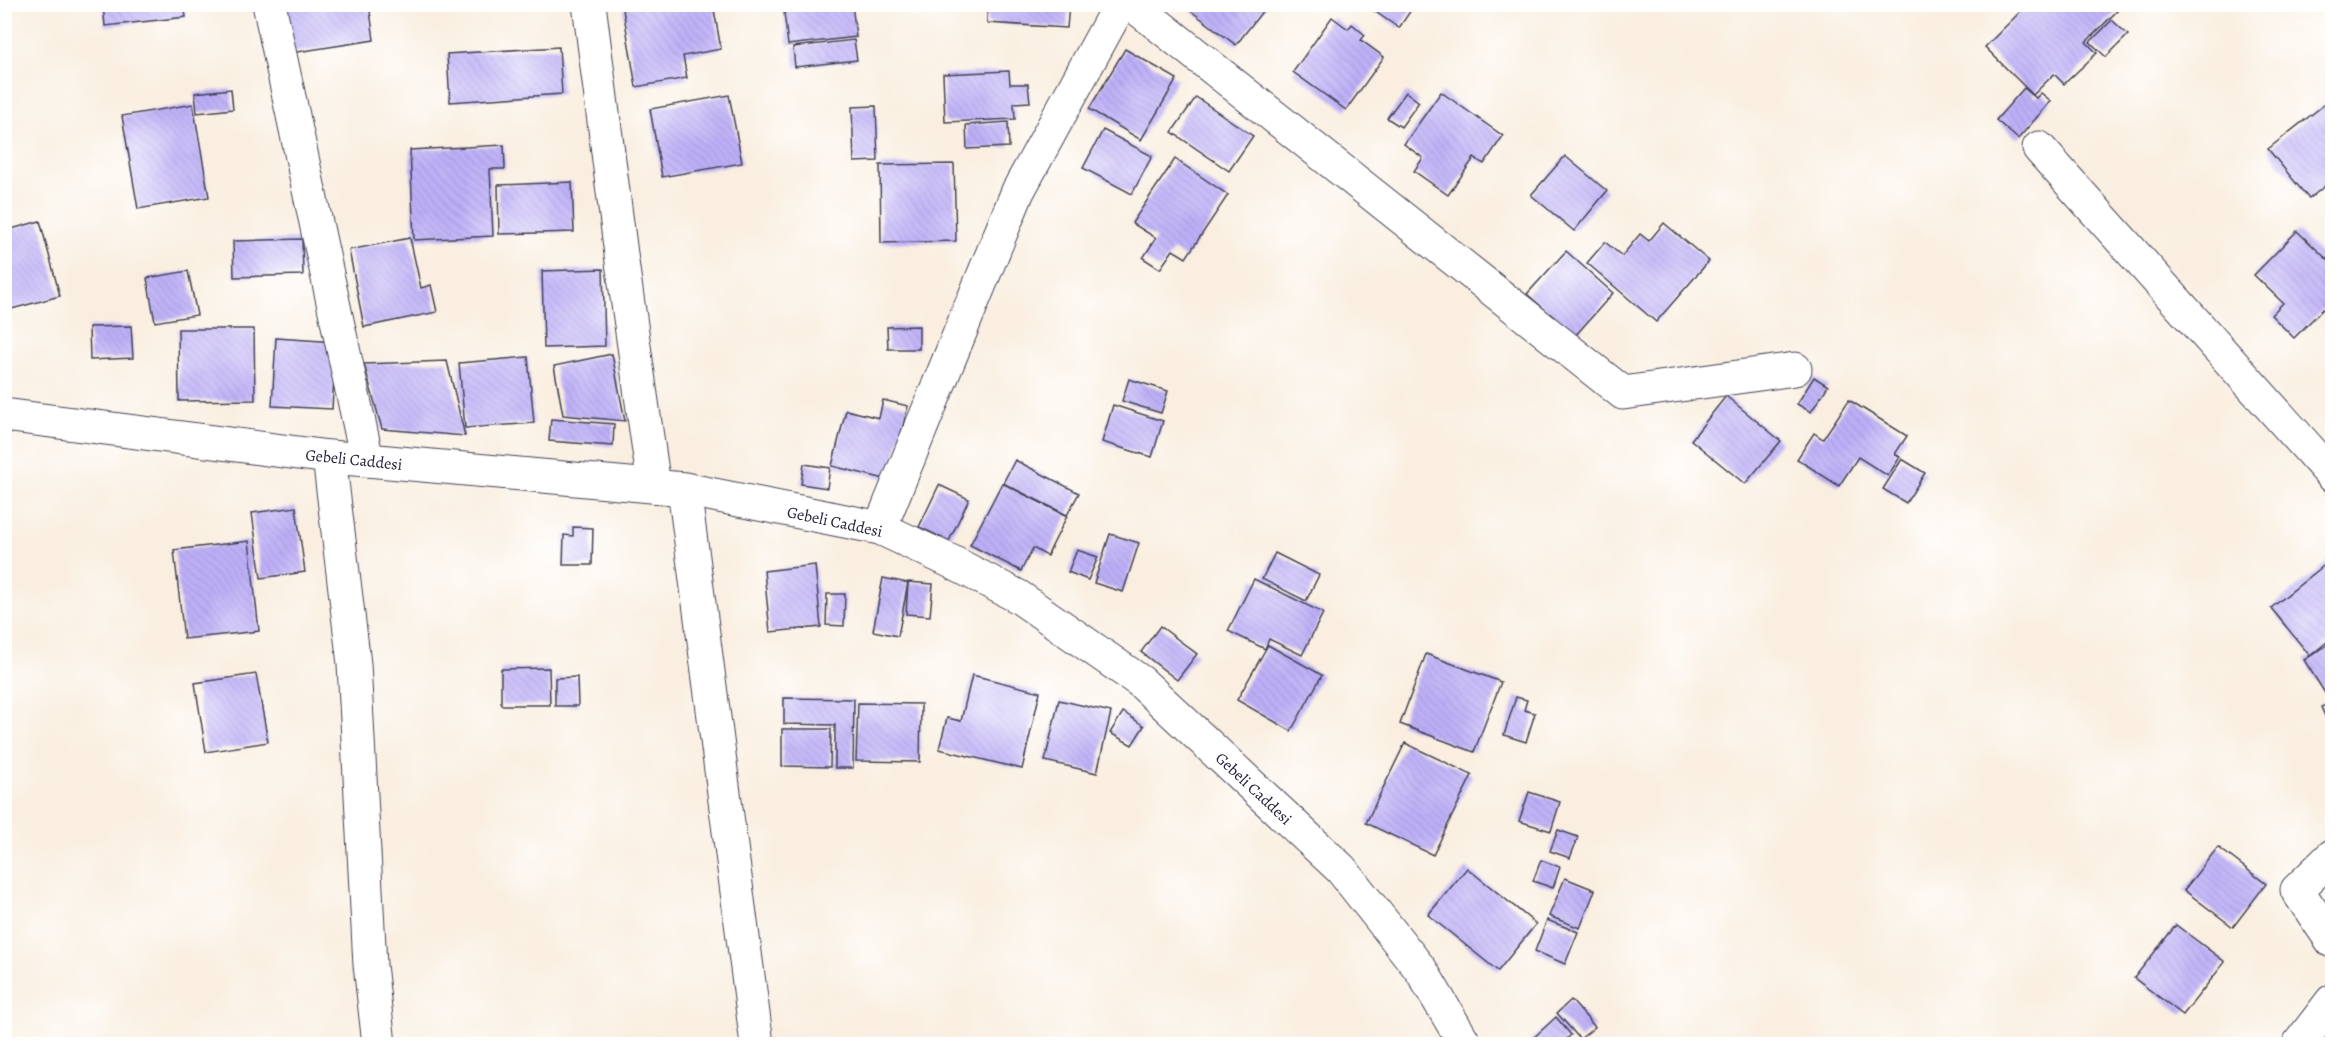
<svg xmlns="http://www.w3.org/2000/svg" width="2337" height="1049" font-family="Alegreya,serif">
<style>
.building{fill:url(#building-back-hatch)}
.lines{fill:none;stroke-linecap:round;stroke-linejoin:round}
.street-casing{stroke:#424154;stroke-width:35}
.secondary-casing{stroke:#424154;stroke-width:35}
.street{stroke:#fff;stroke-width:33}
.secondary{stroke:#fff;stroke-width:33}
.labels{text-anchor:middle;stroke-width:4.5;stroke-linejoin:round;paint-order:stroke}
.street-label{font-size:16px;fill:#22223b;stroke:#fff}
</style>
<defs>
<pattern id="building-back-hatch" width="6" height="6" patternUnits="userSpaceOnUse" patternTransform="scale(1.5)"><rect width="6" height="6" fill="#beb0f8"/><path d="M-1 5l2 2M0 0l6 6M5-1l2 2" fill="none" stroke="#a397d6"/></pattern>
</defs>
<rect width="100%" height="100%" fill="#fff"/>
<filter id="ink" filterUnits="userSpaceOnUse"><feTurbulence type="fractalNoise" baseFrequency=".0167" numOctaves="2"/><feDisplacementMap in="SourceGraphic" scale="12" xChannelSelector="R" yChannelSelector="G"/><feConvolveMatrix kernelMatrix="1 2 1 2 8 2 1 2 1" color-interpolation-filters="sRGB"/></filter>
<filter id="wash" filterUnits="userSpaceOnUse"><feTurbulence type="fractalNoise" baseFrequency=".008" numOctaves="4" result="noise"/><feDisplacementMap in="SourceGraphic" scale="24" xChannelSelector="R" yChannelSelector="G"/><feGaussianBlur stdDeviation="1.35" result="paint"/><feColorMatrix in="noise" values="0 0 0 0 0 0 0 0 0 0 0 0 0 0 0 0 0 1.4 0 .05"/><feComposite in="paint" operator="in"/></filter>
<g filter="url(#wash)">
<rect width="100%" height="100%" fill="#f9eedf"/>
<g id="blocks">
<g class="building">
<polygon points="284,4 369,4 374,40 291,53"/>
<polygon points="649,4 713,4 721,49 683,56 687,78 636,87 623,9"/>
<polygon points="783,4 852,4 856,37 788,45"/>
<polygon points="988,4 1069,4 1067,28 987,23"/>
<polygon points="1191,4 1268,4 1236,45 1187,8"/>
<polygon points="1364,4 1415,4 1399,28"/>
<polygon points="2028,4 2124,4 2086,42 2097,53 2064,84 2054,74 2033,95 1985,47"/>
<polygon points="103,5 184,5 186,17 105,26"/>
<polygon points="1332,17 1348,29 1352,24 1365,35 1361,40 1384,57 1346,110 1293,72"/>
<polygon points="2112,20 2128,35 2106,57 2090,42"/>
<polygon points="854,40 857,60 795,67 793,47"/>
<polygon points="559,47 562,94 450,102 447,54"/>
<polygon points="1125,49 1177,79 1141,140 1089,109"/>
<polygon points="1009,71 1010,84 1028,84 1030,102 1014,103 1015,119 945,122 943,74"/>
<polygon points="2024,88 2036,98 2041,93 2051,101 2018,139 1996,120"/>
<polygon points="231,89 233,109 197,113 195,93"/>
<polygon points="1406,92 1419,102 1401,127 1387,118"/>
<polygon points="1441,92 1503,136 1484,164 1474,158 1448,195 1414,171 1423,158 1404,144"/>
<polygon points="729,95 742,163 662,177 650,109"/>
<polygon points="1196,97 1253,136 1229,171 1172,132"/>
<polygon points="193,104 209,197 138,209 122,116"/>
<polygon points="2325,104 2332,113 2332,180 2309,199 2268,149"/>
<polygon points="876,106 878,161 854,162 852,107"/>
<polygon points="1008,122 1009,147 967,149 966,125"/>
<polygon points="1103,130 1152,156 1132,194 1083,168"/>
<polygon points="504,145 505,169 490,169 493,236 414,240 410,150"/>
<polygon points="1565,156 1607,191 1574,231 1531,195"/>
<polygon points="1175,159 1228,195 1186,258 1173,250 1160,269 1143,258 1156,238 1132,223"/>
<polygon points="954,164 956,241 881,243 880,165"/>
<polygon points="572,182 574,232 499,234 498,185"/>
<polygon points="40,221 60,296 4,311 4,231"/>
<polygon points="1664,223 1709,261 1656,322 1587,263 1605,242 1622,256 1640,234 1649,241"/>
<polygon points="2297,231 2332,264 2332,310 2329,314 2323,309 2294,338 2271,315 2283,303 2254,275"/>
<polygon points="410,238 421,288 431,285 437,312 364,327 349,250"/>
<polygon points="302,239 303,275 234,277 233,241"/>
<polygon points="1566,251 1613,293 1575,336 1527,294"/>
<polygon points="603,269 605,346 544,348 542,271"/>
<polygon points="188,271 197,315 155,322 147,278"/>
<polygon points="131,326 133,358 90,360 89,327"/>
<polygon points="919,326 919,349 888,349 887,327"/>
<polygon points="178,329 254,329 255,400 179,401"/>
<polygon points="276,338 336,342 332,409 272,406"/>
<polygon points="612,354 625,421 563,415 554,366"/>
<polygon points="528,357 534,423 465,428 459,363"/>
<polygon points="447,361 465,436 382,429 364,364"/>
<polygon points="1814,377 1828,386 1811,412 1797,404"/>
<polygon points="1129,379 1168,391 1161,413 1122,401"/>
<polygon points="1726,396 1781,441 1745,484 1691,440"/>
<polygon points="883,400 908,406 889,480 832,466 846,410 879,418"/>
<polygon points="1849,400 1907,436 1895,454 1900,457 1888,476 1858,457 1839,486 1797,459 1814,433 1823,439"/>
<polygon points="1113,405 1163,421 1152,457 1102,442"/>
<polygon points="551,419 614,424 613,446 549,441"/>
<polygon points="1902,459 1925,473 1906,503 1883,489"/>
<polygon points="1015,460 1079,493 1067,515 1003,483"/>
<polygon points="804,464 830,468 827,488 801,484"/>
<polygon points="1002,483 1067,516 1047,556 1033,548 1021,571 970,545"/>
<polygon points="939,485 969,499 949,541 919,527"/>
<polygon points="296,507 305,572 261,578 252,513"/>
<polygon points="573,527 593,528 592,565 563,565 564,535 573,536"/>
<polygon points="1110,534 1139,543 1123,592 1094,583"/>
<polygon points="249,541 259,631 184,639 174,550"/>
<polygon points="1077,550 1098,557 1088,580 1068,572"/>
<polygon points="1275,553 1319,575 1306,601 1262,579"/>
<polygon points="2332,559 2332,638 2310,656 2271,608"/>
<polygon points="815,565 821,627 770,632 764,571"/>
<polygon points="883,578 908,583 898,636 873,631"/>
<polygon points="1254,579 1323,613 1302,655 1269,639 1265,649 1228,631"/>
<polygon points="908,582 933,584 930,616 906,614"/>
<polygon points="827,594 845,594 844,626 826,625"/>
<polygon points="1160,626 1197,654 1177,680 1141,652"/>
<polygon points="2332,642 2332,700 2330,701 2304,660"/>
<polygon points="1268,645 1322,675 1291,731 1237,700"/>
<polygon points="1426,654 1501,682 1474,752 1400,724"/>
<polygon points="549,668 550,705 501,705 501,669"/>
<polygon points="256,674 268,742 206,752 195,683"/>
<polygon points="972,675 1040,692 1022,769 939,749 947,718 961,721"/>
<polygon points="577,677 578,706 555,706 555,678"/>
<polygon points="1516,697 1527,700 1524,710 1535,713 1526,742 1504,735"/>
<polygon points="784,698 854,699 853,768 835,768 835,725 784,724"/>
<polygon points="1059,700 1111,712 1097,773 1045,761"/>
<polygon points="2332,702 2332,726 2330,727 2321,707"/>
<polygon points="858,703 921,704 920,762 856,761"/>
<polygon points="1123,712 1144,726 1132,745 1110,733"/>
<polygon points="782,729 831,729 830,767 782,766"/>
<polygon points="1405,743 1472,775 1433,855 1366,823"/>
<polygon points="1529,792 1560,802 1551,831 1519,821"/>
<polygon points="1558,830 1578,837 1570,858 1550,851"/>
<polygon points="2218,847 2266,884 2233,927 2184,890"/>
<polygon points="1541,860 1560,867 1553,888 1533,881"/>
<polygon points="1467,868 1536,924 1498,971 1428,915"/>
<polygon points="1565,878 1595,890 1580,928 1549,916"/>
<polygon points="1547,920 1578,932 1565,964 1535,951"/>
<polygon points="2176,925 2225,962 2183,1015 2134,978"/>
<polygon points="1571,1000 1595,1027 1580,1039 1557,1013"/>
<polygon points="1556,1017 1571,1035 1561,1044 1533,1044 1530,1041"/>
</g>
</g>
</g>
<g filter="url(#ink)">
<use href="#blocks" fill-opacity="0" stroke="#424154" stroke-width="1.5"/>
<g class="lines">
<defs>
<g id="street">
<polyline points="589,4 622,262 654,486"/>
<polyline points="1132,4 1623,393 1795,369"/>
<polyline points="2039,148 2332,475"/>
<polyline points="4,415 329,457 367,460 269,4"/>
<polyline points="329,457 354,664 370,965 379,1044"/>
<polyline points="684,489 757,1044"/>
<polyline points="880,528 1018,191 1120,4"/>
<polyline points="2332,856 2297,890 2332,941"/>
<polyline points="2299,1044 2332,1001"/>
</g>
<polyline id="secondary" points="367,460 684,489 880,528 950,561 1019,597 1141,682 1341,869 1421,970 1465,1044"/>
</defs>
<use href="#street" class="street-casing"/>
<use href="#secondary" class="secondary-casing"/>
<use href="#street" class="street"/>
<use href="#secondary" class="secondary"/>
</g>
</g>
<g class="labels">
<g class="street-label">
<text transform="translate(354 459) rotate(6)" y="6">Gebeli Caddesi</text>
<text transform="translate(835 521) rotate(12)" y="6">Gebeli Caddesi</text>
<text transform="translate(1254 788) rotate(43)" y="6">Gebeli Caddesi</text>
</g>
</g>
<rect width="2337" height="1049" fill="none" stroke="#fff" stroke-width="24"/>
</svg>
